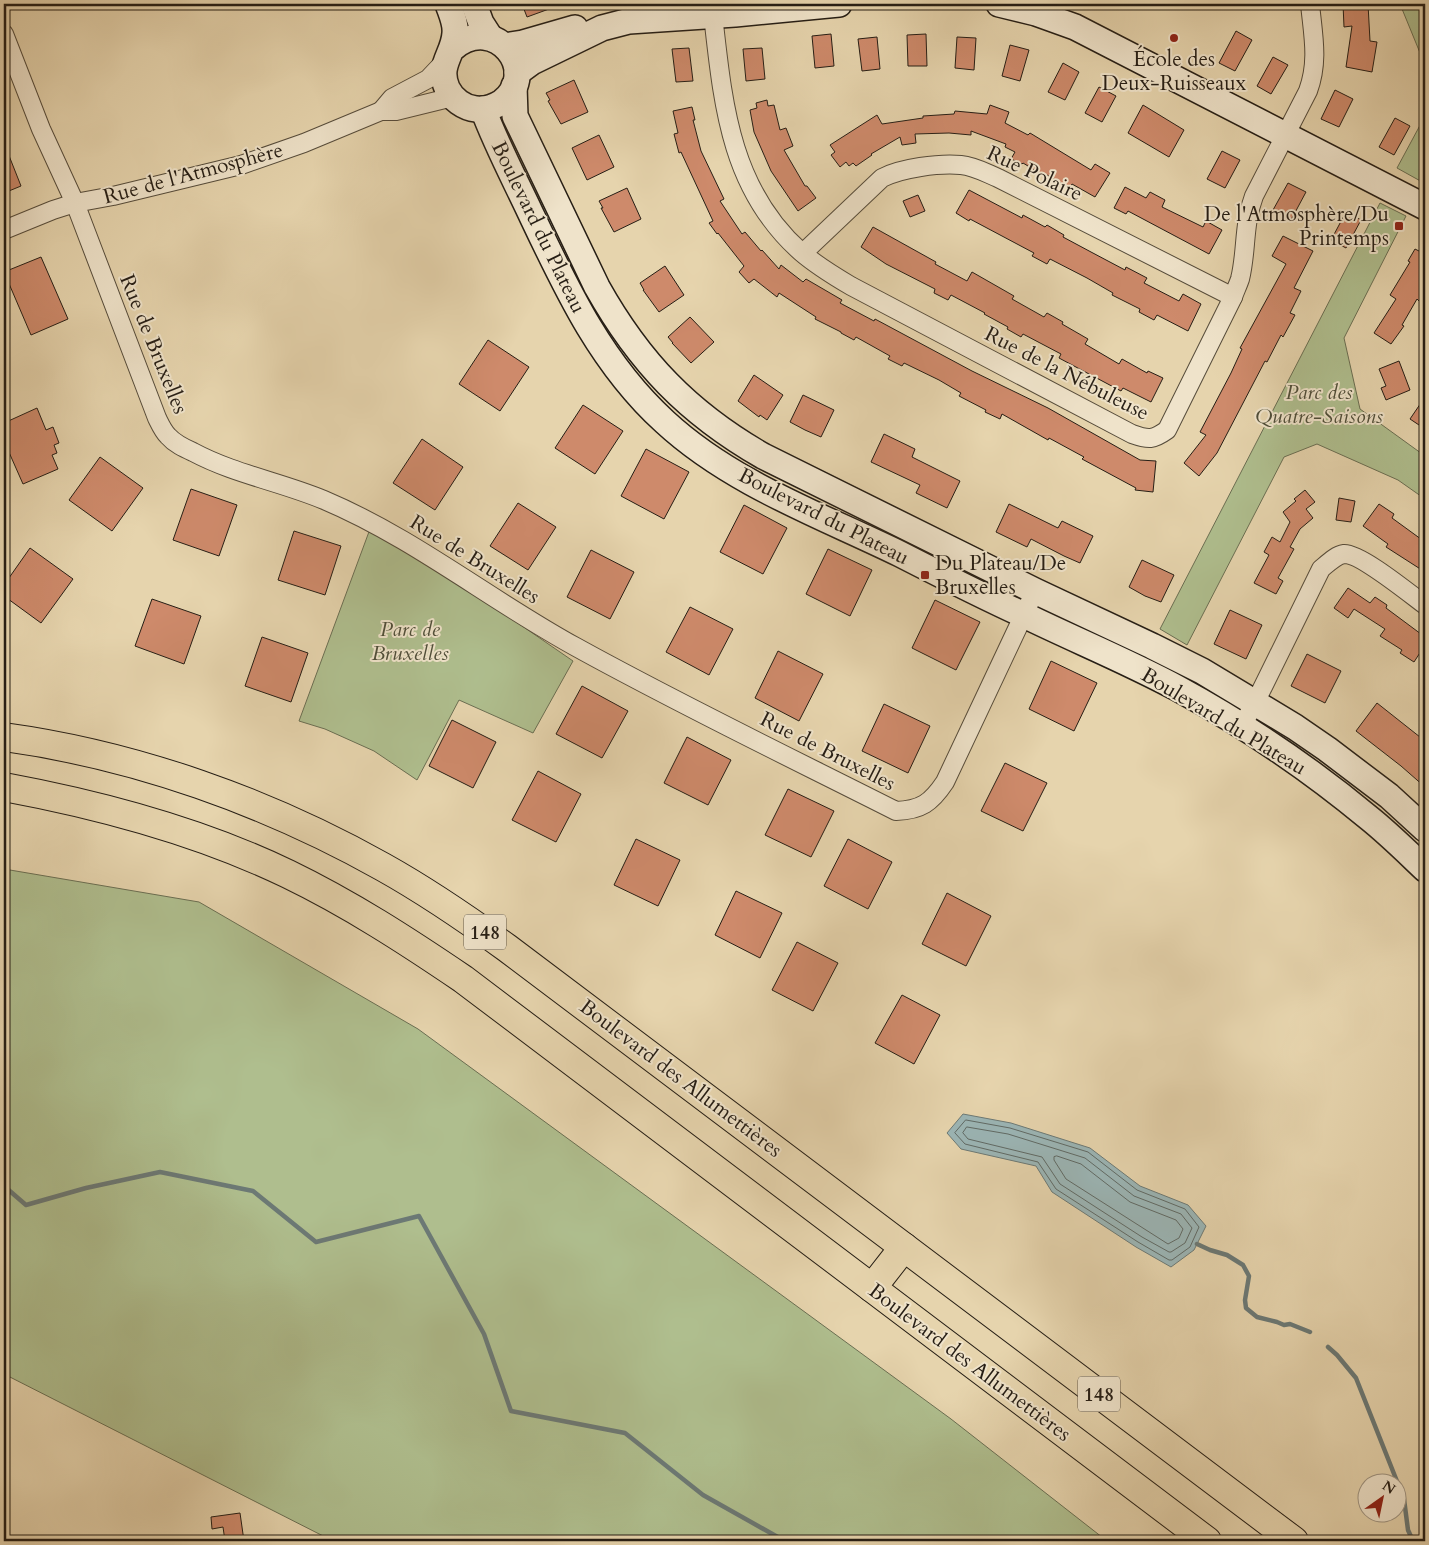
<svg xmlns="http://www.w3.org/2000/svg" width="1429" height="1545" font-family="Cardo,serif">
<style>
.green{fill:#afbe8e;stroke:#6a6e52}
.water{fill:#9bb5b5;stroke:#6c7975}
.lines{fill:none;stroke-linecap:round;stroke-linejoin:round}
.shore{stroke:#606a65;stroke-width:1}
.stream{stroke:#6c7975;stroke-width:4.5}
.building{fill:#ce8a6b;stroke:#261e15}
.street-casing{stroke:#564c3b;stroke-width:20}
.secondary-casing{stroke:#261e15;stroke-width:28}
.highway-casing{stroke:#261e15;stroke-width:30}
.street{stroke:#efe3ca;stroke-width:18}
.secondary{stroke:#efe3ca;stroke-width:25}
.highway{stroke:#e6d4ad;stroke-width:28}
.poi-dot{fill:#8f2418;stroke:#efe3ca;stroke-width:2}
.labels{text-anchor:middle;stroke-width:4;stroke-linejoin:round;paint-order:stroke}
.shield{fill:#efe3ca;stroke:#62594b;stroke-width:1}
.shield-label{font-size:20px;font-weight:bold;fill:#261e15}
.poi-label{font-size:21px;fill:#261e15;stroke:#efe3ca}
.street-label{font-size:21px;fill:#261e15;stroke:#efe3ca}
.park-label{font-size:21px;font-style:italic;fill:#4f4e39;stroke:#efe3ca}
</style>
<rect width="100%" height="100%" fill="#e6d4ad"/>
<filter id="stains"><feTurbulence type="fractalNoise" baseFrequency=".004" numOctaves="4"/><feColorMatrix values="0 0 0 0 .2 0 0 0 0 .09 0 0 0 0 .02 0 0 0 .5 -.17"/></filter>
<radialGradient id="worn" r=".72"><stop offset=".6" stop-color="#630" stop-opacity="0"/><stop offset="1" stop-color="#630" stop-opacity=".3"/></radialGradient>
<g class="green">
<polygon points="1400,4 1425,4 1425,65"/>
<polygon points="1425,116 1425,180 1424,183 1397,168"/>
<polygon points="1380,203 1406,216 1344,338 1360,409 1425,456 1425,499 1398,480 1317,444 1284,457 1187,645 1160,629"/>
<polygon points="370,529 499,610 573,661 533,733 459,700 417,780 374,751 325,729 299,721"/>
<polygon points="4,869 199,902 418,1029 951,1419 1107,1541 333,1541 4,1374"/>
</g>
<polygon class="water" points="963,1114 1011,1123 1090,1148 1140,1186 1188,1205 1206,1226 1194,1250 1171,1267 1136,1247 1052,1192 1036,1166 961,1149 947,1133"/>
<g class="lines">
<g class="shore">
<polygon points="966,1120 1010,1128 1088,1152 1137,1190 1185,1209 1199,1227 1190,1247 1172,1260 1169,1260 1138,1242 1056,1189 1038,1162 965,1144 955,1133"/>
<polygon points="967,1127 1008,1134 1085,1158 1134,1196 1181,1214 1192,1228 1185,1243 1171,1252 1169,1252 1142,1237 1060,1184 1042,1157 968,1139 963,1133"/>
<polygon points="1057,1156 1081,1164 1130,1202 1176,1220 1183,1229 1179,1238 1168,1244 1066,1179 1054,1160 1054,1157"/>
</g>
<g class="stream">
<polyline points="4,1186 26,1205 86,1188 160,1172 253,1191 316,1242 419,1216 484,1334 511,1411 625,1433 703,1495 783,1540 789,1541"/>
<polyline points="1197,1244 1210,1250 1227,1255 1243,1265 1249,1276 1245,1300 1246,1308 1257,1317 1277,1322 1284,1325 1290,1324 1310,1332"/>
<polyline points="1328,1347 1337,1355 1356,1378 1404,1499 1408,1530 1413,1541"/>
</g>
</g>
<g class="building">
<polygon points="522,4 560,4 560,5 527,17"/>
<polygon points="1343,4 1368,4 1370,41 1377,42 1372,72 1346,67 1352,26 1344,27"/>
<polygon points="1236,31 1252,40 1235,71 1219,63"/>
<polygon points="831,34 834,66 815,68 812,36"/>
<polygon points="926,34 927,66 908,66 907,35"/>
<polygon points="877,37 880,69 862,71 858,39"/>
<polygon points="957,37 976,38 974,70 955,68"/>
<polygon points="1010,45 1029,50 1020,81 1002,76"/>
<polygon points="689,48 693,81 676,82 672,49"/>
<polygon points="762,48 765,79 746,81 743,49"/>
<polygon points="1273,57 1288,65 1271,94 1257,86"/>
<polygon points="1063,63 1079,72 1065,100 1048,92"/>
<polygon points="574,80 588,112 561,124 548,101 550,100 546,93"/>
<polygon points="1099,87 1116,96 1102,122 1085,113"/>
<polygon points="1335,90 1353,99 1339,127 1321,119"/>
<polygon points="767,100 768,106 774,105 780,130 786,128 793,146 784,150 805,186 807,186 816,198 798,211 771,171 754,132 750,110 757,108 756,103"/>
<polygon points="990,105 1009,112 1005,123 1028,135 1030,133 1091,170 1095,164 1110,173 1095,197 1072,184 1069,188 1047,175 1046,177 1023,163 1022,164 1011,159 1015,152 1005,147 1006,144 971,131 971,135 949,133 915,134 916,143 902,145 900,137 871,154 872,155 856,166 853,163 849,166 846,162 840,167 831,155 835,152 830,145 877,115 882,124 923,118 923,116 954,114 955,111 987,114"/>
<polygon points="1143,105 1184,130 1169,157 1128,133"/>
<polygon points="692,107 695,120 693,120 701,151 724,199 720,201 742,234 745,232 761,251 762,250 779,269 781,265 803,282 806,279 842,300 840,303 874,321 875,319 972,371 1048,408 1140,460 1156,461 1153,492 1135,490 1136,488 1082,459 1084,457 1049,438 1048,440 1002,414 1000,419 985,412 986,410 959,396 961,393 939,380 904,363 902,366 888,359 890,356 856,337 854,340 841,333 841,332 815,319 816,317 779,293 777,297 754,279 749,283 739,272 744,266 718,233 717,234 709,223 713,221 681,152 679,153 674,134 678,133 673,111"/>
<polygon points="1395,118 1410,126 1394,155 1379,147"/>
<polygon points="599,135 614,167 587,180 572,148"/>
<polygon points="4,143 21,186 4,193"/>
<polygon points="1222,151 1240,160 1225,188 1207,179"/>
<polygon points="1288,183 1306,192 1291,220 1273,210"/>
<polygon points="1125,187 1146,198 1150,192 1165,200 1162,207 1203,227 1206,221 1222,230 1209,254 1128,211 1126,214 1114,208"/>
<polygon points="627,188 641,219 614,232 601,208 603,208 599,201"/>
<polygon points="969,190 1022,218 1023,215 1045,227 1047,225 1064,235 1063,237 1091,252 1125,270 1126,267 1147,278 1144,283 1179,301 1183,294 1201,304 1188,331 1157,315 1154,320 1139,312 1140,309 1112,295 1113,293 1087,278 1050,259 1047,264 1032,256 1034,253 970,219 969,221 956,213"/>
<polygon points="918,195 925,211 910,217 903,201"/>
<polygon points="1346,212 1361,220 1346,248 1331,240"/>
<polygon points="873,227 936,262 935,264 967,281 972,272 1014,296 1012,299 1044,317 1047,313 1063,322 1062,324 1088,339 1085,344 1119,364 1122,359 1147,373 1148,371 1163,378 1151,402 1123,388 1121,391 1059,358 1061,354 1023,334 1021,337 1007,329 1008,327 984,314 985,313 951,295 948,300 934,293 935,289 886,264 861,247"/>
<polygon points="1283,236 1313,251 1294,288 1301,291 1290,313 1295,315 1283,337 1281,335 1267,362 1265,361 1217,453 1199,476 1184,463 1206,435 1200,432 1231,373 1242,349 1240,348 1286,264 1272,256"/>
<polygon points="1415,249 1425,254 1425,290 1419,301 1417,299 1402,325 1404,326 1391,344 1374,333 1396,299 1390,295 1410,262 1408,261"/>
<polygon points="41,257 68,319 31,335 4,272"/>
<polygon points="665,266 684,295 659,312 643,290 644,290 640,283"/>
<polygon points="690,317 714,342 691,363 672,343 673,343 668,337"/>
<polygon points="488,340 529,367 500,411 459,384"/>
<polygon points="1399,361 1410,390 1386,400 1381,388 1386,386 1379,369"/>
<polygon points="754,375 783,395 767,420 760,415 759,417 738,401"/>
<polygon points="803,395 834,410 821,437 805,430 790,422"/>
<polygon points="1425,397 1425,429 1410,419"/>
<polygon points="583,405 623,431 595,474 555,448"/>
<polygon points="37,408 46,430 53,427 59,443 54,445 57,453 52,455 58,469 23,484 4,441 4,423"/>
<polygon points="884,434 915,449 912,457 960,481 947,508 916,493 920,485 871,462"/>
<polygon points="422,439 463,467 435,510 393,483"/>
<polygon points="646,449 689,472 664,519 621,496"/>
<polygon points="100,457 143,488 112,531 69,500"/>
<polygon points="191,489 237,505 219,556 173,540"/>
<polygon points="1305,490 1315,502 1306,509 1313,518 1300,529 1290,547 1294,549 1278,578 1283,581 1276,594 1254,583 1269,555 1264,552 1272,537 1280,542 1290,522 1283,512 1296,501 1294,499"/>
<polygon points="1339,498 1355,501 1351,522 1336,520"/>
<polygon points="518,503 556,527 528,570 490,546"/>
<polygon points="1009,504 1058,528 1062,521 1093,536 1080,563 1064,556 1031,539 1027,547 996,532"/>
<polygon points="1379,504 1394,514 1392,518 1425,542 1425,572 1386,547 1388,544 1363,526"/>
<polygon points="744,505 787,528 763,574 720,552"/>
<polygon points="294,531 341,546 325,595 278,580"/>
<polygon points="30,548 73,579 41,623 4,596 4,585"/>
<polygon points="828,549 872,570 850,616 806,594"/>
<polygon points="591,550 634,572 610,619 567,597"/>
<polygon points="1142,560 1174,575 1161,602 1145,596 1129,587"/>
<polygon points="1348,588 1370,603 1375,597 1387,605 1386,608 1425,637 1425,645 1414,662 1400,653 1402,650 1380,636 1385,629 1354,609 1348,618 1334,608"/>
<polygon points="152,599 201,616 184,664 135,646"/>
<polygon points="935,600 980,622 956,670 912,648"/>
<polygon points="690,607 733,629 709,675 666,652"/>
<polygon points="1230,610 1262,625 1246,659 1214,644"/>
<polygon points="262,637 308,653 291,702 245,686"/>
<polygon points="778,651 823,674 799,721 755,698"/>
<polygon points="1307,654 1341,671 1325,703 1291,686"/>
<polygon points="1051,661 1097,683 1074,731 1029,709"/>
<polygon points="582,686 628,711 602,758 556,734"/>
<polygon points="1377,703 1425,741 1425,787 1401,766 1356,731"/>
<polygon points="884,704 930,726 908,773 862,751"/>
<polygon points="452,720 496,742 473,788 429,766"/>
<polygon points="687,737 731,760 708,805 664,783"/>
<polygon points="1005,763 1047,783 1023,831 981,811"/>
<polygon points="538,771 581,794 556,842 512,820"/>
<polygon points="788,789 834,811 811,857 765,835"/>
<polygon points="636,839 680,860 658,906 614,885"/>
<polygon points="848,839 892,862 868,909 824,886"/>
<polygon points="736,891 782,913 760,958 715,935"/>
<polygon points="947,893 991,916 966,966 922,944"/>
<polygon points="797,942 838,963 813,1011 772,990"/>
<polygon points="902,995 940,1015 914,1064 875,1043"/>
<polygon points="240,1513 244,1541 225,1541 223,1527 212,1529 211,1517"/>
</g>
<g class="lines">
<defs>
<g id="street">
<path d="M713,15C723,104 730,189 801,252C816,265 834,276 851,286L1132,434C1149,440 1153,440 1167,430L1233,297C1235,291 1238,285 1240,279C1247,251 1243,225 1254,196L1308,91C1319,61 1313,35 1310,4"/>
<path d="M4,34L41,129L75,203L157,418C160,424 163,431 168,436C175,444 184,448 193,452C234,474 281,482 324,500C414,538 490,600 576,647C681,705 789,757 896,811C921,810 931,803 945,782L1035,591"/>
<polyline points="381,111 392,98 428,79 445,61"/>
<polyline points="4,230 53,210 75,203 113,196 241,165 304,143 381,111 396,111 453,97"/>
<path d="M803,253L882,178C901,168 939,163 961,165C974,166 986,173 998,178L1233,297"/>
<path d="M1241,727L1255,703L1321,569C1327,564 1336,555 1344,554C1360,553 1410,594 1425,605"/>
</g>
<g id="secondary">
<path d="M448,4C451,13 456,23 455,33C454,54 437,65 447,88C452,99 464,108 476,109C485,110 494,107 502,102C542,72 495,12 453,48"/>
<polyline points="474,4 481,23 490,37"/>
<polyline points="999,4 1036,13 1075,27 1425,207"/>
<polyline points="505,46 523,43 575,28"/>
<polyline points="517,73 532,62 602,28 629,21 735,14 839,4"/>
<path d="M514,86L515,116L597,287C639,362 688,413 763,456L1035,591L1152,646L1202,671L1295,727L1327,749L1389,796L1425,829"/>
<path d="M483,109C496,144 514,178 530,212C566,288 601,364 665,422C731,483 820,515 900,554C941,575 982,596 1024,615C1075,640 1127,661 1177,688C1245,725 1310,769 1369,818C1389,834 1407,852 1425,869"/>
</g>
<g id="highway">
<path d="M4,737C136,755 267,802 383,867C426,891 467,919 507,948L1294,1541"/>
<path d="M4,787C101,805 199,831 288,874C350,904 407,941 463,979L1207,1541"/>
<polyline points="872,1288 904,1247"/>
</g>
</defs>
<use href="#street" class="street-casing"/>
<use href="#secondary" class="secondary-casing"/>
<use href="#highway" class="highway-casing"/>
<use href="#street" class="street"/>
<use href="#secondary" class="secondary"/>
<use href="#highway" class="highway"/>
</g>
<g class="poi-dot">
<circle cx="1174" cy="38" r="5"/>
<rect x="1394" y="221" width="10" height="10" rx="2.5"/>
<rect x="920" y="570" width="10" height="10" rx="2.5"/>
</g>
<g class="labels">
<g class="shield">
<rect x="464" y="914.5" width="42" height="35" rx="4"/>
<rect x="1078" y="1376.5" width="42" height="35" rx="4"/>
</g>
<g class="shield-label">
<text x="485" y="939">148</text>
<text x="1099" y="1401">148</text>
</g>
<g class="poi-label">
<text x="1174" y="66">École des<tspan x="1174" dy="24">Deux-Ruisseaux</tspan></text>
<text x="1389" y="221" text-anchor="end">De l'Atmosphère/Du<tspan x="1389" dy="24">Printemps</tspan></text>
<text x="935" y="570" text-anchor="start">Du Plateau/De<tspan x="935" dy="24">Bruxelles</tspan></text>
</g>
<g class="street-label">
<text transform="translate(193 173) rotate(-15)" y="7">Rue de l'Atmosphère</text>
<text transform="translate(1035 173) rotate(25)" y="7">Rue Polaire</text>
<text transform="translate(539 227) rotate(64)" y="7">Boulevard du Plateau</text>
<text transform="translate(154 344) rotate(68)" y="7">Rue de Bruxelles</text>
<text transform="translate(1067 373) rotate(27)" y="7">Rue de la Nébuleuse</text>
<text transform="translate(824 516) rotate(27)" y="7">Boulevard du Plateau</text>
<text transform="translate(475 559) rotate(32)" y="7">Rue de Bruxelles</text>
<text transform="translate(1224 721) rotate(31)" y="7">Boulevard du Plateau</text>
<text transform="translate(828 751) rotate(27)" y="7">Rue de Bruxelles</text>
<text transform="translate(681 1078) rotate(37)" y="7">Boulevard des Allumettières</text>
<text transform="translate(970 1362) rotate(37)" y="7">Boulevard des Allumettières</text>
</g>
<g class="park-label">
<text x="1319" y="399">Parc des<tspan x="1319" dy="24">Quatre-Saisons</tspan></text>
<text x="410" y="636">Parc de<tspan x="410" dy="24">Bruxelles</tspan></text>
</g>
</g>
<rect width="1429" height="1545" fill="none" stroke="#e6d4ad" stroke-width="20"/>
<rect x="5" y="5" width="1419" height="1535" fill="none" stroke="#261e15" stroke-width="2.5"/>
<rect x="10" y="10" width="1409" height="1525" fill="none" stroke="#261e15"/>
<g transform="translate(1382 1498) rotate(33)"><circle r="24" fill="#efe3ca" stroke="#9f9482"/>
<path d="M0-4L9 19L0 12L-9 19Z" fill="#8f2418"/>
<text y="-8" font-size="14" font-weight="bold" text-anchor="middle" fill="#261e15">N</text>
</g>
<rect width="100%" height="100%" filter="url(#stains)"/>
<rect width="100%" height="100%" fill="url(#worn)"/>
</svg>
